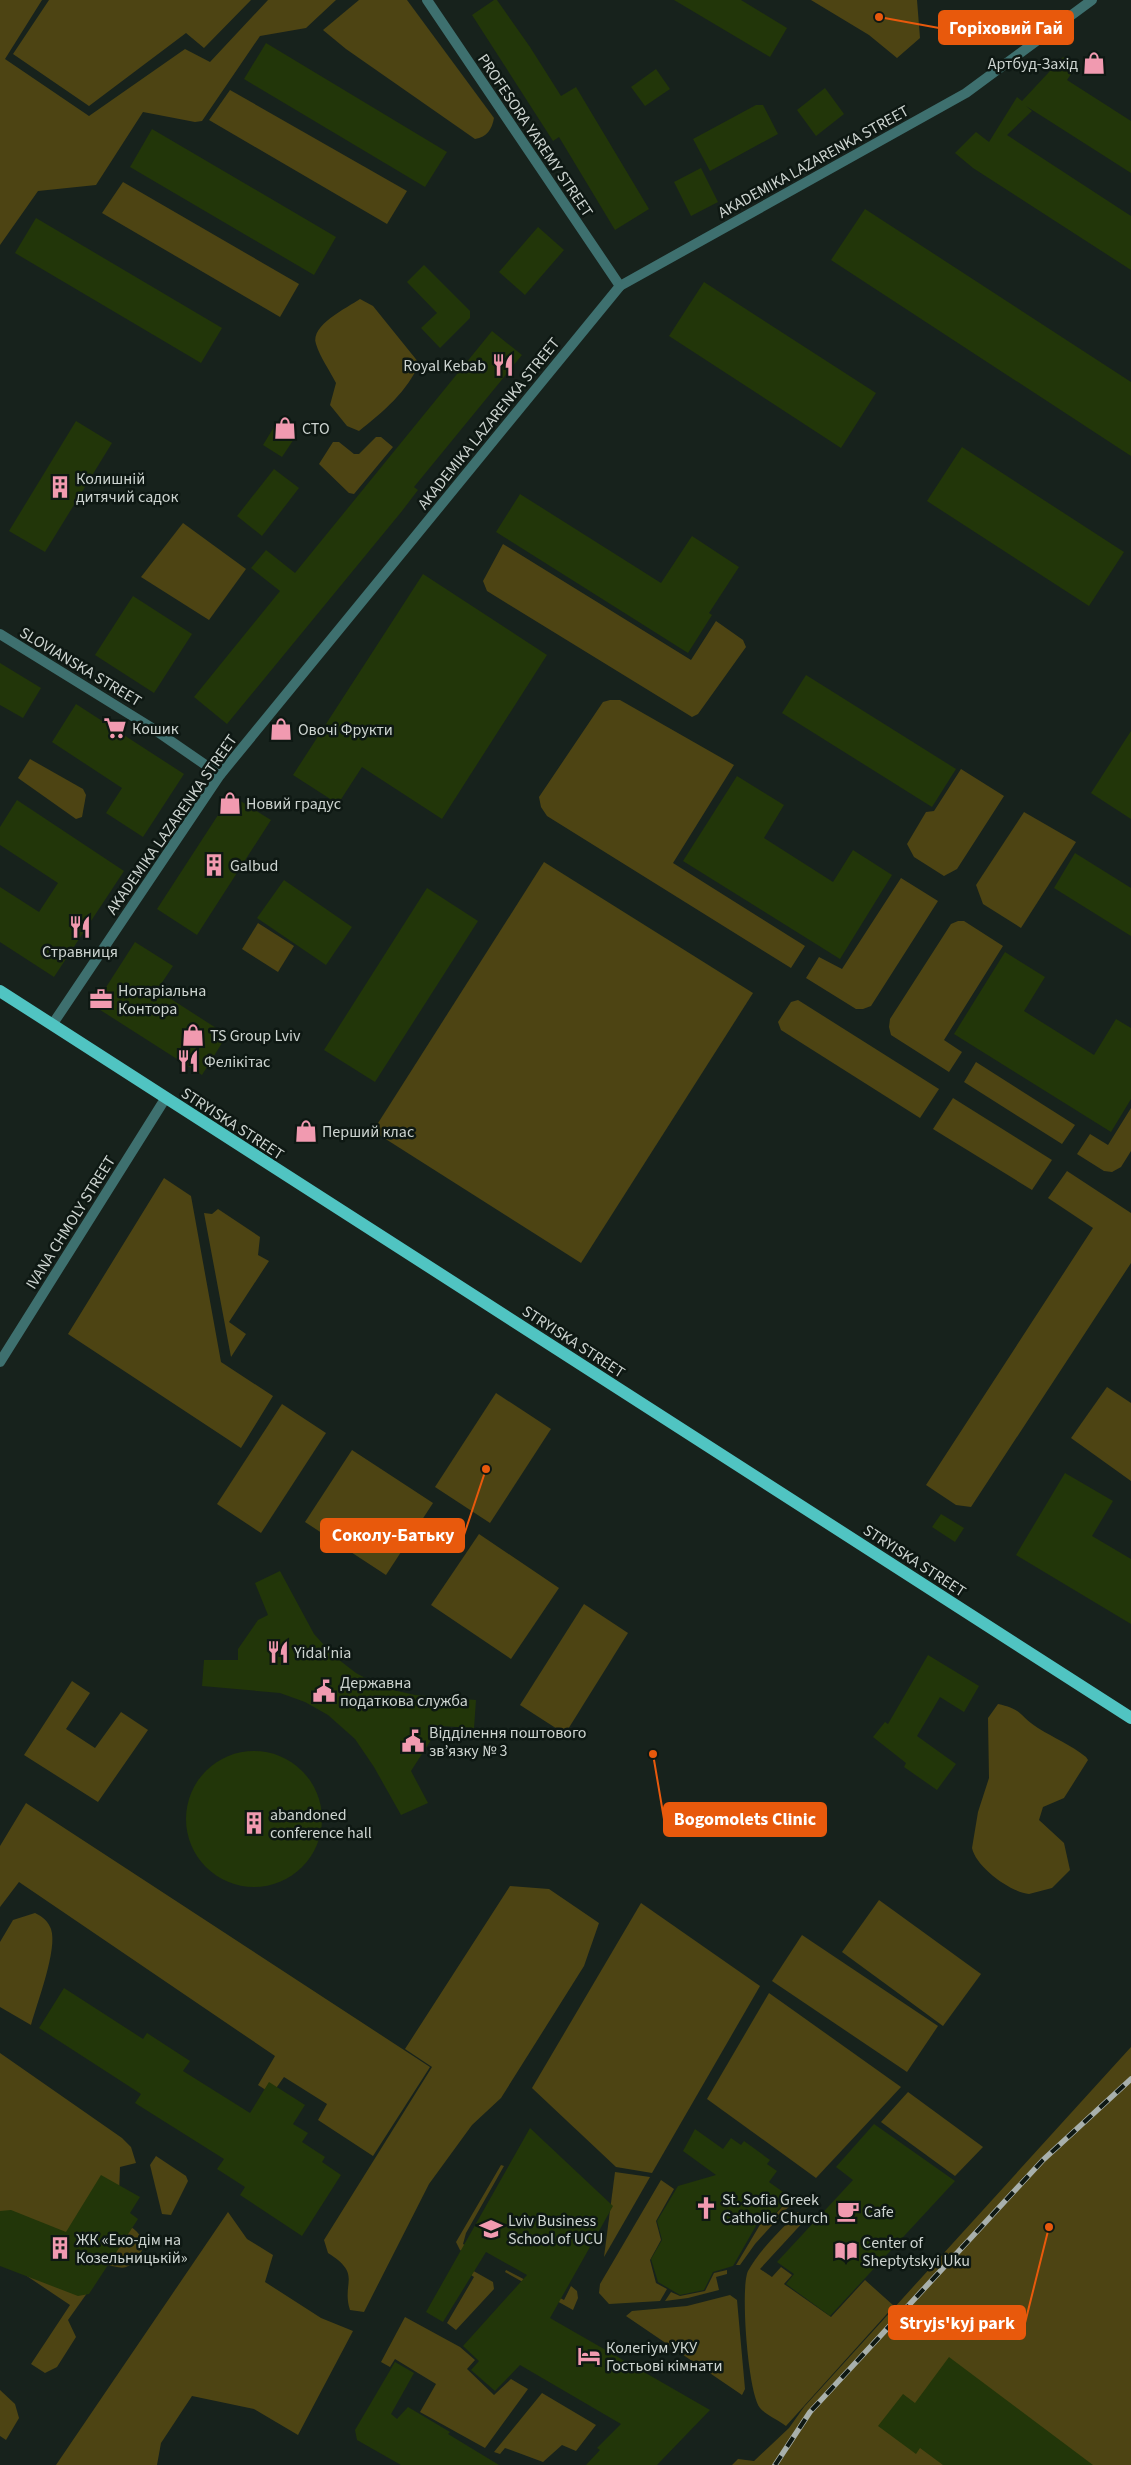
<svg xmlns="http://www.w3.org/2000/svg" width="1131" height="2465" font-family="'Source Sans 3',sans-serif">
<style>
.green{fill:#4d4413}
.building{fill:#223609}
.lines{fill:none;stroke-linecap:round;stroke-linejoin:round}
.minor{stroke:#3e706f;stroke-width:10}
.tertiary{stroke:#3e706f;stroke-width:10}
.primary{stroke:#50c4c2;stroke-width:12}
.rail-casing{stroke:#a8b0ac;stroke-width:5.5}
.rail{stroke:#0e1813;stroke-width:4;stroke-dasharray:11;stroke-linecap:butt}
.labels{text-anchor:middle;stroke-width:5;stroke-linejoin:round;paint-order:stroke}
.poi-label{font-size:16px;fill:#cdd4d0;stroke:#0e1813;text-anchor:start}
.street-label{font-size:16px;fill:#cdd4d0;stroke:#0e1813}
.leader{fill:none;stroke:#e8590c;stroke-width:2}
.callout-dot{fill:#e8590c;stroke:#0e1813;stroke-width:2}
.callout{fill:#e8590c;stroke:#e8590c;stroke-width:2}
.callout-label{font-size:18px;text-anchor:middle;font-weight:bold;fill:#fff}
</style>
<rect width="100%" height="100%" fill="#17221c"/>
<g class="green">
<polygon points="0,0 42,0 5,59 89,116 185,49 210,62 268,0 336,0 306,28 260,36 202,121 195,122 143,112 96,185 38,191 0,245"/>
<polygon points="49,0 251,0 204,48 186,33 89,106 13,54"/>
<path d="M359,0H407L494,118C492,129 487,137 475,139L346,49L323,30Z"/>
<polygon points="811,0 917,0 920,38 897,58 869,35"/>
<polygon points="230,90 407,191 387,224 209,120"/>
<polygon points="123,182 299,284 280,317 102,213"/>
<path d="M360,299L373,306L419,363C409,390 382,413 359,431L347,426L330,405L336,383C330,371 320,357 316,344C310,325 347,308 360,299Z"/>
<polygon points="376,437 381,437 393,447 354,494 349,493 319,464 333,442 339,442 354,454 359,454"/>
<polygon points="183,523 246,569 209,620 141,577"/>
<polygon points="503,544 691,660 716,621 743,640 746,647 698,714 692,717 487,591 483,581"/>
<polygon points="610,700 620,700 734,765 673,863 805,946 791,968 547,816 541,807 539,797 603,702"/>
<polygon points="30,759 83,789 86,795 82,817 76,819 18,778"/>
<polygon points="961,769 1004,796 957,869 944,876 914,857 907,844 926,812 934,811"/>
<polygon points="1024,812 1076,842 1021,928 983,904 976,885"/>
<polygon points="544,862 753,993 581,1263 373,1131"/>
<polygon points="901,878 938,901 871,1006 863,1009 856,1009 806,978 819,957 842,969"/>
<polygon points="958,921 964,921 1003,946 944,1040 962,1052 949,1072 891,1035 889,1027 890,1019 951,924"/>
<polygon points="258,923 294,946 278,972 242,949"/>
<polygon points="798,1000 939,1089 920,1118 781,1030 778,1022 791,1002"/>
<polygon points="976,1062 1075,1125 1062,1144 964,1082"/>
<polygon points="953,1098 1052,1160 1032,1190 933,1129"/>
<polygon points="1131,1108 1131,1151 1121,1167 1112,1172 1104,1171 1077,1154 1090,1134 1108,1145"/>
<polygon points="1067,1171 1131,1213 1131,1263 971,1507 956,1505 926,1485 1093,1228 1048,1198"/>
<polygon points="164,1178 191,1196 221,1362 273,1396 241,1448 68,1334"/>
<polygon points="218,1209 260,1237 258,1255 269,1261 229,1322 246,1334 231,1357 204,1213 212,1214"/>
<polygon points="1107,1387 1131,1403 1131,1481 1071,1438"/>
<polygon points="496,1393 551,1429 490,1523 435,1487"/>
<polygon points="282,1404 326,1433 261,1533 217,1504"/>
<polygon points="352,1450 433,1503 386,1575 305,1522"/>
<polygon points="479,1534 559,1588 511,1659 431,1605"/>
<polygon points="584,1604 628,1633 565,1734 520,1705"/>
<polygon points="72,1681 90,1693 66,1729 95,1748 121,1712 148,1730 98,1802 24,1755"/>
<path d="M998,1704C1023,1709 1020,1717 1038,1728C1054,1738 1071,1745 1086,1757L1088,1760L1064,1798L1043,1807L1039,1820L1064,1843L1070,1870L1052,1888L1029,1894C1010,1892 976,1867 972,1848L978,1812L989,1778L988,1718Z"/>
<polygon points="26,1803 430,2067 373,2156 318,2120 327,2104 284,2077 272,2094 258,2085 275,2056 19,1882 0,1907 0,1846"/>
<path d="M510,1886L549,1889L599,1923L584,1966L501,2098L472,2125L429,2184L364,2312L350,2310C341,2282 363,2275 328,2253L324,2240L432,2067L405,2049Z"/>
<polygon points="879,1900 981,1974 943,2026 842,1952"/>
<polygon points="641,1903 760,1986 652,2173 616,2167 532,2088"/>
<path d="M35,1913C43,1917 48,1921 51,1929C58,1949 37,2003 31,2025L0,2007V1942L13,1920Z"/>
<polygon points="802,1935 938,2026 907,2072 772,1981"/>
<polygon points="769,1993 901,2087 816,2178 707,2099"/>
<polygon points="1131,2047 1131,2465 732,2465 738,2459 754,2461 789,2428 804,2407"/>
<path d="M0,2053L122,2138L131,2147L136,2163L120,2167L118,2220C133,2226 152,2239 138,2257C135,2261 131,2265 126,2267C121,2269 113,2266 107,2265L68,2320L76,2337L57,2367L45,2373L31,2364L70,2305L0,2258Z"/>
<polygon points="908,2092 983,2147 955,2176 881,2122"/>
<polygon points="156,2156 186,2176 188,2181 171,2215 162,2214 150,2165"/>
<polygon points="501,2165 504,2166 466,2233 463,2244 475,2251 472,2258 460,2250 456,2242"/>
<polygon points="615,2172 650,2177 604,2257"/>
<polygon points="661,2180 674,2189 656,2221 661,2240 650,2260 656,2283 667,2289 660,2301 609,2304 599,2293 600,2284"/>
<polygon points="790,2198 794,2201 755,2244 740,2265 736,2265 767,2213 773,2217"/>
<polygon points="228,2212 247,2239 273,2255 265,2282 321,2318 353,2331 298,2435 254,2409 192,2396 161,2443 157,2465 56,2465"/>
<path d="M798,2212L806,2219L760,2269L772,2277L781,2267L792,2275L784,2284L831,2317L865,2280L894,2306L786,2426C778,2420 766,2415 760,2408C748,2394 740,2288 748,2271C760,2249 781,2230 798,2212Z"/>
<polygon points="470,2269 493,2282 494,2289 456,2330 447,2323 474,2277 468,2273"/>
<polygon points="506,2270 564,2300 571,2286 577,2291 578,2298 573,2310 505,2272"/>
<polygon points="727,2270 727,2274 716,2277 719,2290 688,2298 665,2301 671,2292 680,2296 705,2291 714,2273"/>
<polygon points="730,2295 737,2300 745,2389 742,2395 626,2316 632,2311 687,2306"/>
<polygon points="405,2317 460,2347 475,2360 467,2369 494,2395 511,2379 528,2389 485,2448 420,2412 436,2384 395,2359 390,2367 381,2362"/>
<polygon points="0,2390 15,2404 19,2418 6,2440 0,2436"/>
<polygon points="542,2393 596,2425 576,2451 562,2445 543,2462 505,2448 500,2454 494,2452"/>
</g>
<g class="building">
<polygon points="494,0 497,0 530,47 561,96 576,87 649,209 615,230 559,137 553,141 472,15"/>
<polygon points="674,0 741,0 787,28 770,57"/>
<polygon points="266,43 447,152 425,187 244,79"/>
<polygon points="1063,57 1076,67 1067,80 1131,121 1131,173 1026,106 1032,111 1007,135 1131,216 1131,270 973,168 955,153 976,132 989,142 1017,97 1022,101"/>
<polygon points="656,69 670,89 645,106 631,87"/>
<polygon points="825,88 844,114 816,136 797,110"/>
<polygon points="756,105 763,105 778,134 710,171 693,139"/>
<polygon points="152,129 336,237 314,275 130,167"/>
<polygon points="701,168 718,202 691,216 674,182"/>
<polygon points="865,209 1131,382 1131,456 831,260"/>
<polygon points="36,218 222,328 201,363 15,253"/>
<polygon points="538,227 564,250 525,295 499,272"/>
<polygon points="424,265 470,311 470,318 440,348 421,328 437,313 407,282"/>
<polygon points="704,282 876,393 841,448 669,336"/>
<polygon points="492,331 522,355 414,487 418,490 402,511 227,724 194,697 280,591 251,568 266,550 295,573"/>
<polygon points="76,421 112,443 45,552 9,531"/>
<polygon points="274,427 294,439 282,457 263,445"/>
<polygon points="962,447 1124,552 1089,606 927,501"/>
<polygon points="274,469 299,488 262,536 237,516"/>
<polygon points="520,494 661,583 692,536 739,567 709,613 712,615 688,653 496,532"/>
<polygon points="423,574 547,655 442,819 362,767 338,804 293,775"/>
<polygon points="133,596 192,634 154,693 95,655"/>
<polygon points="0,663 41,688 23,718 0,705"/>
<polygon points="806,675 956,769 932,807 782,713"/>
<polygon points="76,704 184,774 143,837 106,813 122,788 52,742"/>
<polygon points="1131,731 1131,819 1091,793"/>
<polygon points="737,776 784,805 764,838 833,882 853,850 892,875 840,959 683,861"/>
<polygon points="231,795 271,820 197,935 157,909"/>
<polygon points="17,800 124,871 54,977 0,942 0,887 39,912 58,883 0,845 0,827"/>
<polygon points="1075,853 1131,888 1131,936 1054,888"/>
<polygon points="284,880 352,927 326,965 257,918"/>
<polygon points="427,888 478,921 375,1082 324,1050"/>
<polygon points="135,942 173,966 157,990 227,1035 202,1075 94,1006"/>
<polygon points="1005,952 1045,977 1024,1011 1094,1055 1116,1019 1131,1028 1131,1099 1111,1132 954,1034"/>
<polygon points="1065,1473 1113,1501 1092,1536 1131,1559 1131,1624 1016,1555"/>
<polygon points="941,1514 964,1528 955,1542 932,1527"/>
<polygon points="280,1571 314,1634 334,1656 356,1673 384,1688 415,1695 476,1700 474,1728 440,1726 411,1771 428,1803 401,1815 374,1767 355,1739 328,1715 305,1702 280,1693 202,1686 204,1660 238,1660 238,1649 258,1620 268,1615 255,1583"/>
<polygon points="928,1655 979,1686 964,1712 940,1697 917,1736 956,1764 937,1790 904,1767 906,1763 873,1737 885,1722 888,1724"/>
<circle cx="254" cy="1819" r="68"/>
<polygon points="64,1988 143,2039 147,2033 190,2061 183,2071 250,2113 269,2082 305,2105 293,2124 308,2133 302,2142 325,2157 322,2162 341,2175 302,2236 240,2195 245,2187 217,2169 224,2159 135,2103 141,2094 39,2028"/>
<polygon points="874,2124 955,2181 830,2316 786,2284 794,2274 777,2262 853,2180 836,2167"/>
<polygon points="530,2128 613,2206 550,2318 710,2410 657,2465 586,2465 600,2450 597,2448 621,2424 520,2365 495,2391 471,2370 479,2361 463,2346 527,2275 486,2252 443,2322 426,2312"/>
<polygon points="695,2129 723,2149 731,2138 741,2145 744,2141 770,2160 767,2164 777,2171 769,2182 790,2197 773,2216 765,2210 733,2266 713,2272 704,2290 680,2295 658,2282 651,2259 662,2240 657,2221 678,2186 716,2175 683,2151"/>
<polygon points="101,2175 140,2197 130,2213 138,2219 89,2294 78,2296 0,2266 0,2211 11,2210 66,2232"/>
<polygon points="949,2357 1093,2465 943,2465 920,2448 916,2454 878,2426 903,2394 915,2403"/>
<polygon points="395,2362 414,2373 391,2414 397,2419 408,2407 450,2432 448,2434 499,2465 401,2465 357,2440 355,2430"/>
</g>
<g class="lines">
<g class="minor">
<polyline points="427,0 620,286"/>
<polyline points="0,634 152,728 220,775"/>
<polyline points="52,1025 220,775 620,286 966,93 1092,0"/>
</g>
<polyline class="tertiary" points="0,1362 165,1099"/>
<polyline class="primary" points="0,991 1131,1718"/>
<defs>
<polyline id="rail" points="775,2465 810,2412 1043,2160 1131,2079"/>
</defs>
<use href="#rail" class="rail-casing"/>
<use href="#rail" class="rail"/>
</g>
<defs>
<symbol id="shop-bare" viewBox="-9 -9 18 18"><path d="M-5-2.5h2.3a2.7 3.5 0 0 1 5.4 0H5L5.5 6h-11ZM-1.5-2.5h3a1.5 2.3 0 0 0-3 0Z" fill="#f19ab0" stroke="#0e1813" stroke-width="2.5" paint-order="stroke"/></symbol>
<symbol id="restaurant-bare" viewBox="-9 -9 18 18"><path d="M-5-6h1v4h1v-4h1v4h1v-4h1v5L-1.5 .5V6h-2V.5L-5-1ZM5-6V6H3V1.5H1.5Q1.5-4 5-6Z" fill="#f19ab0" stroke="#0e1813" stroke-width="2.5" paint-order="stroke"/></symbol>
<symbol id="building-bare" viewBox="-9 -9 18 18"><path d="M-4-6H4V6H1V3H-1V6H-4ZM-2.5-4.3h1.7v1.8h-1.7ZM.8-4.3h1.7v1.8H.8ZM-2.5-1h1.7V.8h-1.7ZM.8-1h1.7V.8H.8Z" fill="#f19ab0" stroke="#0e1813" stroke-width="2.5" paint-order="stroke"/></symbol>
<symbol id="supermarket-bare" viewBox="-9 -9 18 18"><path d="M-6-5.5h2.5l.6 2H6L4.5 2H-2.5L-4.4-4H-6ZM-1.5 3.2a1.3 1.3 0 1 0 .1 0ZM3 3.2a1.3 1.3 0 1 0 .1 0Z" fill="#f19ab0" stroke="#0e1813" stroke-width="2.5" paint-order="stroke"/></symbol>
<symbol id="office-bare" viewBox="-9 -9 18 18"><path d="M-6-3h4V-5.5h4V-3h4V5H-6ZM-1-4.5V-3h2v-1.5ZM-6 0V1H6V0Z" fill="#f19ab0" stroke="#0e1813" stroke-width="2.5" paint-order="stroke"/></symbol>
<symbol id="civic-bare" viewBox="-9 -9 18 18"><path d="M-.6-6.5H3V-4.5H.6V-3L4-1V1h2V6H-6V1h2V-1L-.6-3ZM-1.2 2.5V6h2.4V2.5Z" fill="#f19ab0" stroke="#0e1813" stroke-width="2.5" paint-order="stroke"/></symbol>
<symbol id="church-bare" viewBox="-9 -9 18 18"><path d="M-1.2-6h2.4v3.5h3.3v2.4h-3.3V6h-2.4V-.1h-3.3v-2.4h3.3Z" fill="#f19ab0" stroke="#0e1813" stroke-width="2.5" paint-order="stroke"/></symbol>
<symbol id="cafe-bare" viewBox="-9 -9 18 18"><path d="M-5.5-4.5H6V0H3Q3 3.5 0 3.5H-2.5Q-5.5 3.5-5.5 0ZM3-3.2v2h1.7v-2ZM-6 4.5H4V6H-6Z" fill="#f19ab0" stroke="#0e1813" stroke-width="2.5" paint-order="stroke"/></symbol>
<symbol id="school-bare" viewBox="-9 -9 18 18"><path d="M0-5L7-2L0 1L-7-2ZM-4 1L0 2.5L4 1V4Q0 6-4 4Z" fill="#f19ab0" stroke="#0e1813" stroke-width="2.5" paint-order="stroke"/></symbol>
<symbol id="library-bare" viewBox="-9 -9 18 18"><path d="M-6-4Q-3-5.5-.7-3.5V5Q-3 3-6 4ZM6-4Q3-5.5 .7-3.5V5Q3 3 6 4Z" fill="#f19ab0" stroke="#0e1813" stroke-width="2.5" paint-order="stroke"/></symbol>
<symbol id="hotel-bare" viewBox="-9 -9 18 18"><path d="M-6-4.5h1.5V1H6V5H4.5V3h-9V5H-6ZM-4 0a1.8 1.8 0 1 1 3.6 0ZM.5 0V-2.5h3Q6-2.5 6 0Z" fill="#f19ab0" stroke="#0e1813" stroke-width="2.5" paint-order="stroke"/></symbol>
</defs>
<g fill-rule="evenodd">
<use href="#shop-bare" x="1078" y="47" width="32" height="32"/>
<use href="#restaurant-bare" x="487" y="349" width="32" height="32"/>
<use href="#shop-bare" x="269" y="412" width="32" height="32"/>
<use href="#building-bare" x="44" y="471" width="32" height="32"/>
<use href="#supermarket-bare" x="99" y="712" width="32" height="32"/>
<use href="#shop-bare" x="265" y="713" width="32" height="32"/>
<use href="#shop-bare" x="214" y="787" width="32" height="32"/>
<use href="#building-bare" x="198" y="849" width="32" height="32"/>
<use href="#restaurant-bare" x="64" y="911" width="32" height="32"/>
<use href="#office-bare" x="85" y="983" width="32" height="32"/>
<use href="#shop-bare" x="177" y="1019" width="32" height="32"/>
<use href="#restaurant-bare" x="172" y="1045" width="32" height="32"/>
<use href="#shop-bare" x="290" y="1115" width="32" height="32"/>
<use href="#restaurant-bare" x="262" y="1636" width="32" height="32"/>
<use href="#civic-bare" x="308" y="1675" width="32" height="32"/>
<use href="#civic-bare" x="397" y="1725" width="32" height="32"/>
<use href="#building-bare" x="238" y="1807" width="32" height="32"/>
<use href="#church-bare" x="690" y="2192" width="32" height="32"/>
<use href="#cafe-bare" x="832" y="2195" width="32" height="32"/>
<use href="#school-bare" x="475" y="2213" width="32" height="32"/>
<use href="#building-bare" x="44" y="2232" width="32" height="32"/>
<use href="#library-bare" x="830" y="2235" width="32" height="32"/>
<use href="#hotel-bare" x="573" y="2340" width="32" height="32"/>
</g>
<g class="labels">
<g class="poi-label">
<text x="1078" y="69" text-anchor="end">Артбуд-Захід</text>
<text x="486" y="371" text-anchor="end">Royal Kebab</text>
<text x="302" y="434">СТО</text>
<text x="76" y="484">Колишній<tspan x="76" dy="18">дитячий садок</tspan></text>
<text x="132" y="734">Кошик</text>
<text x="298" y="735">Овочі Фрукти</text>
<text x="246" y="809">Новий градус</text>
<text x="230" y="871">Galbud</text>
<text x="80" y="957" text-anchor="middle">Стравниця</text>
<text x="118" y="996">Нотаріальна<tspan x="118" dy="18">Контора</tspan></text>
<text x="210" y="1041">TS Group Lviv</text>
<text x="204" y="1067">Фелікітас</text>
<text x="322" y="1137">Перший клас</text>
<text x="294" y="1658">Yidalʹnia</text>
<text x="340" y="1688">Державна<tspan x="340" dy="18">податкова служба</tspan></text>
<text x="429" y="1738">Відділення поштового<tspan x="429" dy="18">зв’язку № 3</tspan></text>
<text x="270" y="1820">abandoned<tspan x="270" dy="18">conference hall</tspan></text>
<text x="722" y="2205">St. Sofia Greek<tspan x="722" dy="18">Catholic Church</tspan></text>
<text x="864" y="2217">Cafe</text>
<text x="508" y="2226">Lviv Business<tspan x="508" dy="18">School of UCU</tspan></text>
<text x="76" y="2245">ЖК «Еко-дім на<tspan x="76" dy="18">Козельницькій»</tspan></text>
<text x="862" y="2248">Center of<tspan x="862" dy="18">Sheptytskyi Uku</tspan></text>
<text x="606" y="2353">Колегіум УКУ<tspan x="606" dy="18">Гостьові кімнати</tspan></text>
</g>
<g class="street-label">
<text transform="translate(536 135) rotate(56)" y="6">PROFESORA YAREMY STREET</text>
<text transform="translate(813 161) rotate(-29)" y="6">AKADEMIKA LAZARENKA STREET</text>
<text transform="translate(488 423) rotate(-51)" y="6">AKADEMIKA LAZARENKA STREET</text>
<text transform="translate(81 666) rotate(31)" y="6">SLOVIANSKA STREET</text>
<text transform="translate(171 824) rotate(-55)" y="6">AKADEMIKA LAZARENKA STREET</text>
<text transform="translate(233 1123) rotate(33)" y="6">STRYISKA STREET</text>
<text transform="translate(70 1222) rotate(-58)" y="6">IVANA CHMOLY STREET</text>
<text transform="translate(574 1341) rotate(33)" y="6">STRYISKA STREET</text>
<text transform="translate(915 1560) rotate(33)" y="6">STRYISKA STREET</text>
</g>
</g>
<path class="leader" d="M879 17L939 28M486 1469L464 1535M653 1754L664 1819M1049 2227L1025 2323"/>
<g class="callout-dot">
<circle cx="879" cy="17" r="5"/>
<circle cx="486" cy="1469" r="5"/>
<circle cx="653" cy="1754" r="5"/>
<circle cx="1049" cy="2227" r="5"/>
</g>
<g class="callout">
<rect x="939" y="11" width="134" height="33" rx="5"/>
<rect x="321" y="1519" width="143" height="33" rx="5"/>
<rect x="664" y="1803" width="162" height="33" rx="5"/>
<rect x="889" y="2306" width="136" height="33" rx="5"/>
</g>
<g class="callout-label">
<text x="1006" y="34">Горіховий Гай</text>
<text x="393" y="1541">Соколу-Батьку</text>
<text x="745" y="1825">Bogomolets Clinic</text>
<text x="957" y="2329">Stryjs'kyj park</text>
</g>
</svg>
